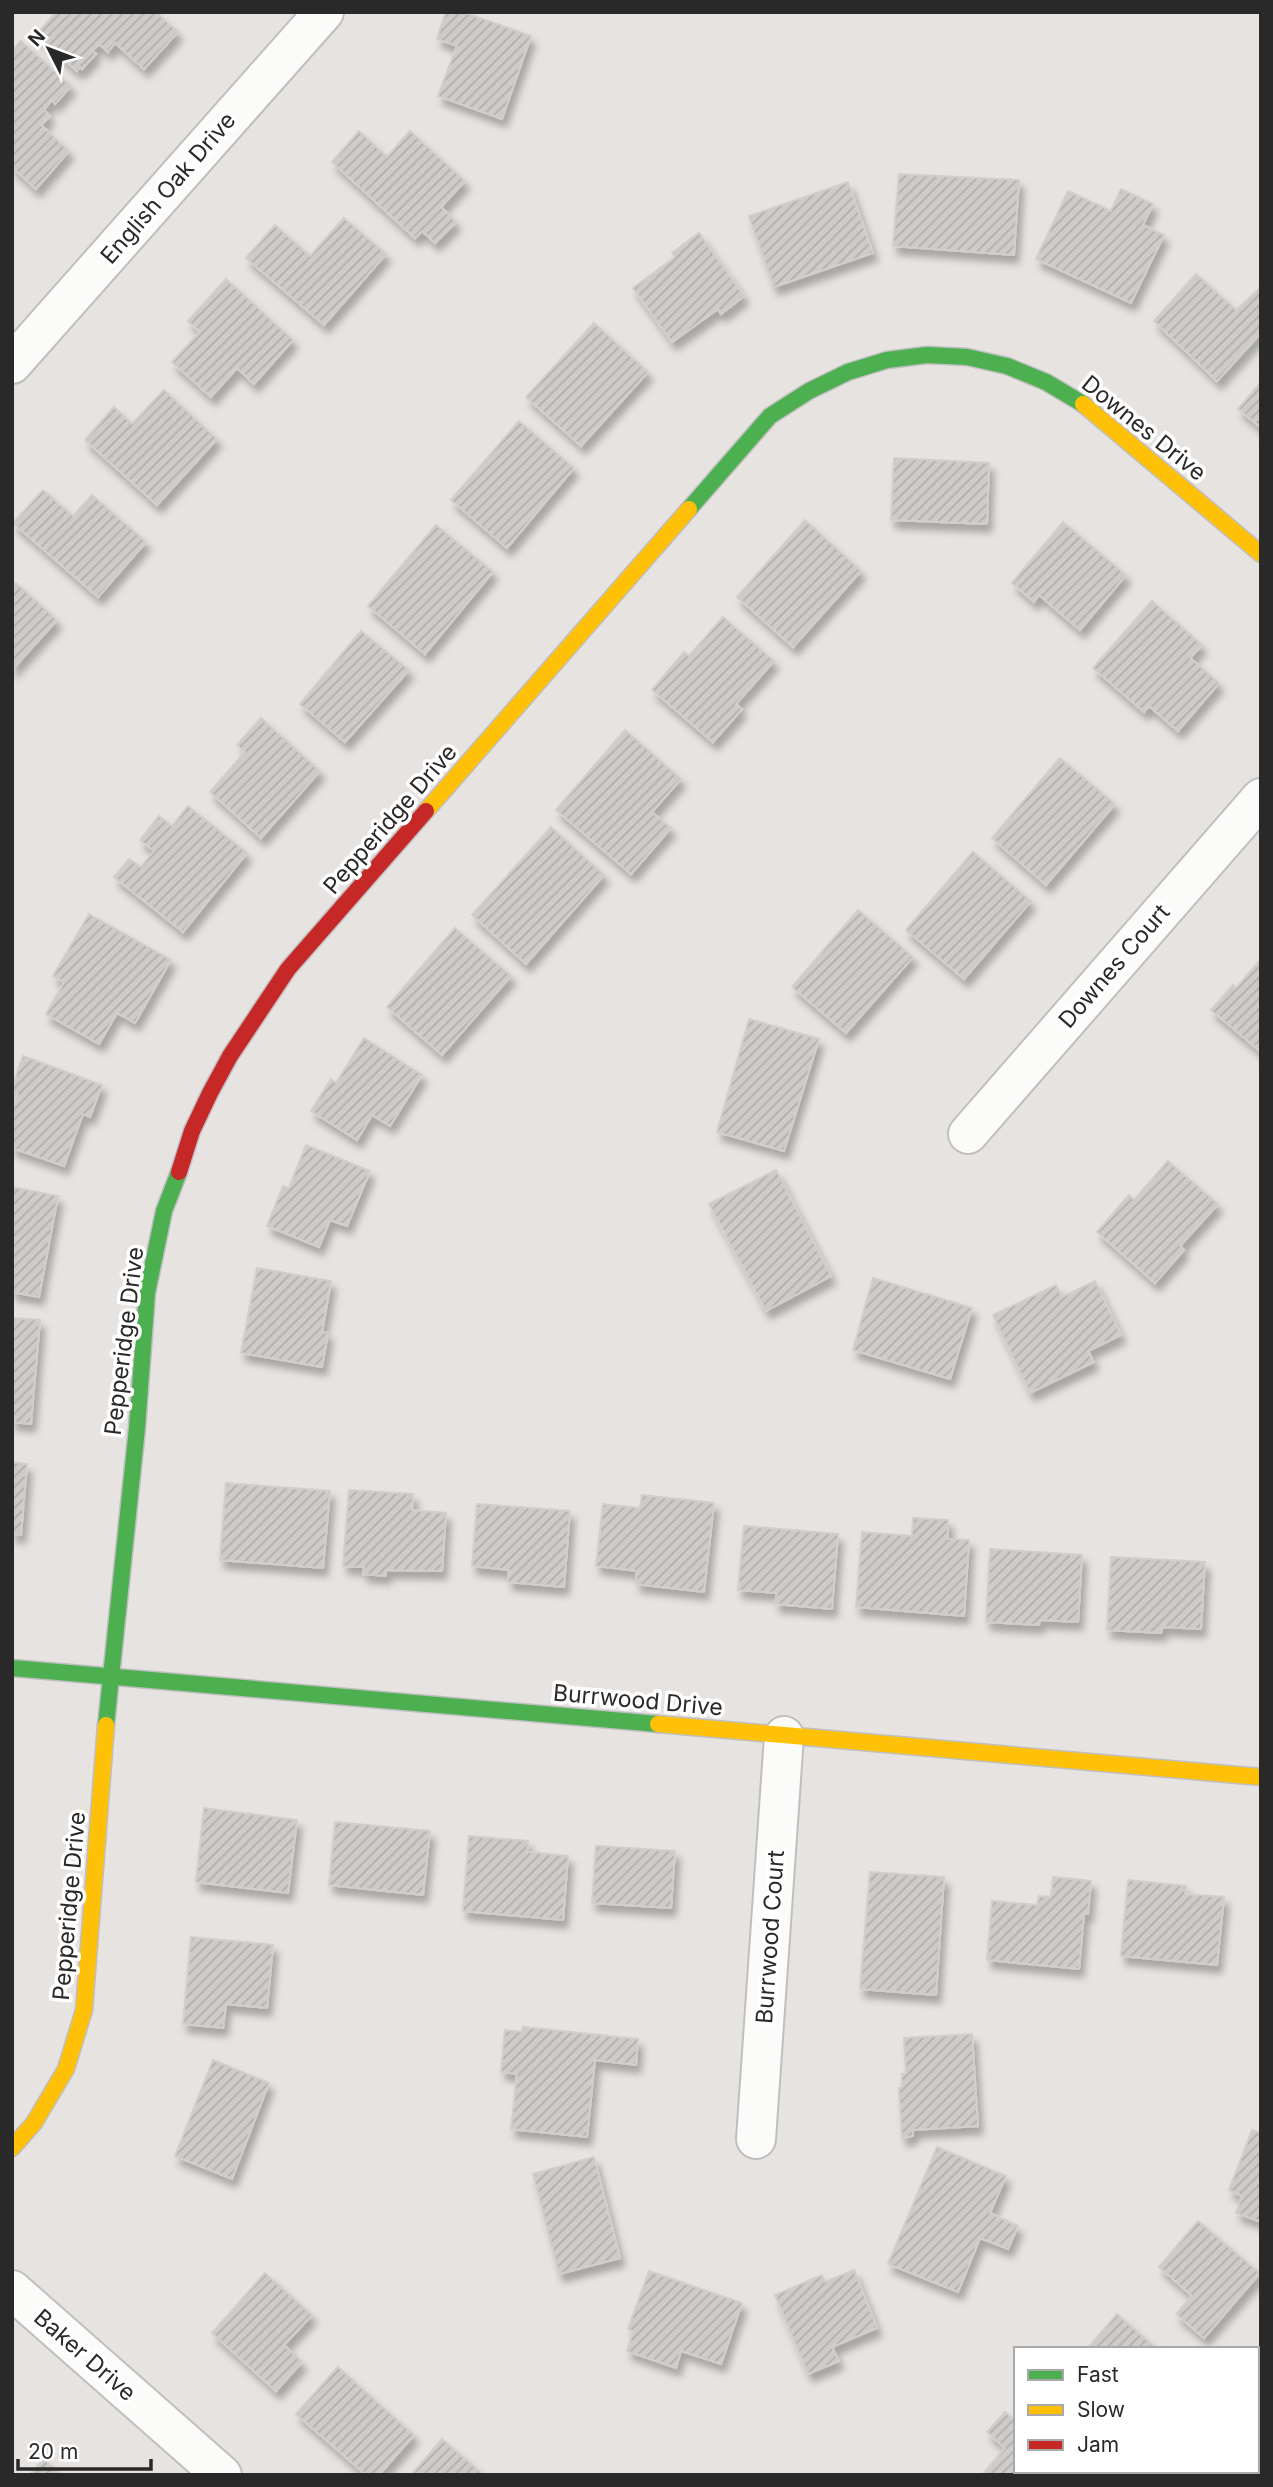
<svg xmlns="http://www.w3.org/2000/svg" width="1273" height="2487" font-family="Inter,sans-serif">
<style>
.building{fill:url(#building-hatch);stroke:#d1cfcc;stroke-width:2;filter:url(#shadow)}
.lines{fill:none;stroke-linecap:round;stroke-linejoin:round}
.street-casing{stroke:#c0bfc0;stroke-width:42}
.fast-casing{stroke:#c0bfc0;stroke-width:19}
.slow-casing{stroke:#c0bfc0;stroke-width:19}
.jam-casing{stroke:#c0bfc0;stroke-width:19}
.street{stroke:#fbfbfa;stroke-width:38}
.fast{stroke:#4caf50;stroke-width:16}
.slow{stroke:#ffc107;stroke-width:16}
.jam{stroke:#c62828;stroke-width:16}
.labels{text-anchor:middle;stroke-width:7;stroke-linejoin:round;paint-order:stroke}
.street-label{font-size:23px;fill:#292929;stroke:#fff}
</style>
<defs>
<pattern id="building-hatch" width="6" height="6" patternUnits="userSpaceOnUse" patternTransform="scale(1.75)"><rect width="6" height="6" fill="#cecbc9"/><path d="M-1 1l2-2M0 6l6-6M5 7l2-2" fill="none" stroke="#b1aead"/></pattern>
<filter id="shadow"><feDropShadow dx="4.5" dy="8" stdDeviation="3.5" flood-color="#0004"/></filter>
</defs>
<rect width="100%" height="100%" fill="#e6e3e0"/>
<g class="building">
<polygon points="56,12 156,12 178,32 144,69 115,43 108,52 99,44 92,51 96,54 82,69 80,67 77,71 36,35"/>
<polygon points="446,12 463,12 531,36 502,119 438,96 457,46 437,39"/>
<polygon points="21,41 71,86 55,104 52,100 44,110 50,116 41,125 69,151 36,189 12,167 12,51"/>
<polygon points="359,131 387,157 410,131 465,181 441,207 456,222 435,243 422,231 415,238 332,162"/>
<polygon points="899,174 1019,180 1014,255 893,246"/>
<polygon points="848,182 873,253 774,287 749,216"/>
<polygon points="1121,189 1153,204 1143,225 1164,235 1131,303 1036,259 1068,191 1111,211"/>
<polygon points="344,218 386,254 324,325 246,258 275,225 310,256"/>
<polygon points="699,233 744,296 721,314 718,309 672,342 633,288 675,257 672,253"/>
<polygon points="1196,274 1236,310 1261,287 1261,333 1217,381 1154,321"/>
<polygon points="226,279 293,340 254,384 237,368 211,397 172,362 200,332 188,321"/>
<polygon points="594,323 648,372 581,446 526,397"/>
<polygon points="1261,382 1261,428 1238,409"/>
<polygon points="164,390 217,439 157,505 85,440 114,407 132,424"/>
<polygon points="519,421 574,468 507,548 451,500"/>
<polygon points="894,458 989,463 987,524 891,520"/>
<polygon points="43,490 73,516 92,495 146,542 98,597 13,523"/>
<polygon points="805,520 861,571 793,647 737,597"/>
<polygon points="1063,522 1126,575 1080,630 1039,595 1034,602 1012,583"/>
<polygon points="436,525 493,572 425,654 368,606"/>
<polygon points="16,583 57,620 12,670 12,587"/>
<polygon points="1152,601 1202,645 1190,658 1219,683 1178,731 1149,706 1144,712 1093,668"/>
<polygon points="723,617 774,661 736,704 742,709 713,742 652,690 684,652 689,656"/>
<polygon points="361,631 409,670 345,742 300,704"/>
<polygon points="261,718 320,771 261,838 210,792 245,752 237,745"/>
<polygon points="625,730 681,779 652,812 671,828 631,874 556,810"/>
<polygon points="1060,758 1115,804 1046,885 992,838"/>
<polygon points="188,806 247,853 183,932 114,877 129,859 141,867 154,851 140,840 159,816 172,826"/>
<polygon points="551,827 604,875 526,964 472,915"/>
<polygon points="973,852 1031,901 964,979 906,930"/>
<polygon points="858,910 913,957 846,1033 792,987"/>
<polygon points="89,914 171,960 135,1023 117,1013 99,1044 46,1014 64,982 53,976"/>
<polygon points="455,928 511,976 442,1055 387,1007"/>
<polygon points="1261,959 1261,1052 1211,1010 1233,985 1236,988"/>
<polygon points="749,1019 819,1039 784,1151 717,1132"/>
<polygon points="364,1038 422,1075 390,1126 372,1115 357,1140 311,1111 331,1079 336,1083"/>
<polygon points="23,1056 102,1085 90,1117 83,1114 64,1166 12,1148 12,1111 18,1094 12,1091 12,1087"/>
<polygon points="306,1145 370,1171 347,1226 330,1220 319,1247 267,1226 283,1186 289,1188"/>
<polygon points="1168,1161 1218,1204 1180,1246 1184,1250 1155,1283 1097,1232 1129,1195 1134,1200"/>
<polygon points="776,1170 831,1276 766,1311 709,1204"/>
<polygon points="12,1187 58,1196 39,1297 12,1292"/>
<polygon points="257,1268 331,1281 322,1332 328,1333 322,1367 241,1353"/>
<polygon points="873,1278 972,1308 950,1379 853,1350"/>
<polygon points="1095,1281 1121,1335 1088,1351 1094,1362 1030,1393 993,1315 1056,1285 1062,1297"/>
<polygon points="12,1318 40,1320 31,1424 12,1422"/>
<polygon points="12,1462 27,1464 21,1535 12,1534"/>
<polygon points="226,1483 330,1491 323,1568 220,1560"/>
<polygon points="349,1490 413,1494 412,1510 446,1513 442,1571 386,1570 386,1576 363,1574 364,1567 343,1566"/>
<polygon points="642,1495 714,1503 704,1592 636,1584 637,1571 596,1566 603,1504 640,1508"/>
<polygon points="477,1504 570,1511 564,1587 508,1582 509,1570 472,1566"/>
<polygon points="913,1518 948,1520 948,1539 969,1540 964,1616 856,1607 862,1532 912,1536"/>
<polygon points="744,1526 838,1534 832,1609 775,1604 777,1593 738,1590"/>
<polygon points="990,1549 1082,1555 1078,1622 1040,1620 1039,1625 986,1622"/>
<polygon points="1111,1557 1205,1562 1201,1629 1162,1627 1161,1633 1107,1630"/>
<polygon points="204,1808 297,1820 288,1893 196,1882"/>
<polygon points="335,1822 430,1831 423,1895 329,1885"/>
<polygon points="469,1836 528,1841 527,1852 568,1856 563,1920 463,1911"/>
<polygon points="596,1846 675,1851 671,1908 592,1903"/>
<polygon points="870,1872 944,1877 936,1995 860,1989"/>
<polygon points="1053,1877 1091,1881 1088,1914 1084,1914 1079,1969 987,1960 992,1901 1037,1905 1039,1896 1051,1897"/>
<polygon points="1128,1880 1186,1886 1185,1894 1224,1897 1217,1965 1121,1956"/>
<polygon points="191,1937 273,1945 267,2008 226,2004 223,2028 183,2024"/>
<polygon points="523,2027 638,2039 636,2065 595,2060 587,2137 511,2129 517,2074 501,2072 505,2030 522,2032"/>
<polygon points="972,2034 978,2126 913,2130 913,2136 902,2138 899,2088 902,2088 902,2074 906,2074 904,2038"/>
<polygon points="213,2060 269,2083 232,2179 175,2156"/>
<polygon points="1252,2130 1261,2133 1261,2222 1236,2213 1242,2196 1229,2190"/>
<polygon points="937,2147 1006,2176 990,2213 1018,2226 1008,2249 980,2238 958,2292 888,2264"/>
<polygon points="594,2157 620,2258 559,2274 533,2174"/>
<polygon points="1198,2221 1260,2273 1204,2338 1176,2314 1192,2296 1159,2267"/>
<polygon points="854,2270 877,2328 832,2347 839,2361 808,2374 775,2295 822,2275 825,2282"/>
<polygon points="649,2271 742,2303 721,2364 681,2351 676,2368 627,2351 633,2331 628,2329"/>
<polygon points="265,2273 312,2315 284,2345 302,2362 276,2391 212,2333"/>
<polygon points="1117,2314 1157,2349 1087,2349"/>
<polygon points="338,2367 414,2435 379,2475 366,2475 296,2414"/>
<polygon points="1005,2412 1016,2421 1016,2471 1085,2471 1082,2475 982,2475 1005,2448 987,2432"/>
<polygon points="442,2439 477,2469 483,2475 411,2475"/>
<polygon points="44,2459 61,2475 29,2475"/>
</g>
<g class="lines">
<defs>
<g id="street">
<polyline points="12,364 324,12"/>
<polyline points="968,1134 1261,798"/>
<polyline points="756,2139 784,1736"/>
<polyline points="12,2290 222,2475"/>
<polyline points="1257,2434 1261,2430"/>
<polyline points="1221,2475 1224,2471"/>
</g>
<g id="fast">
<polyline points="689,509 770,416 809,391 848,372 887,360 927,355 967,357 1007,366 1046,382 1083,404"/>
<polyline points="12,1668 658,1724"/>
<polyline points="106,1725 137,1428 147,1293 164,1211 179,1172"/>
</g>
<g id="slow">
<polyline points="1083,404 1261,554"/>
<polyline points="426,811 689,509"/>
<polyline points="658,1724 1261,1777"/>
<polyline points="12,2148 34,2123 66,2069 84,2010 106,1725"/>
</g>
<polyline id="jam" points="179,1172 192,1131 210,1093 230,1056 288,969 426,811"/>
</defs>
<use href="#street" class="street-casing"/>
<use href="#fast" class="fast-casing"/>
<use href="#slow" class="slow-casing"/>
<use href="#jam" class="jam-casing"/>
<use href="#street" class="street"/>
<use href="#fast" class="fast"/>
<use href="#slow" class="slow"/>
<use href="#jam" class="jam"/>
</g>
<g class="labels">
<g class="street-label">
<text transform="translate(168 188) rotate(-49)" y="8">English Oak Drive</text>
<text transform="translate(1144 428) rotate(39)" y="8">Downes Drive</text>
<text transform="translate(390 819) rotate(-49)" y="8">Pepperidge Drive</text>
<text transform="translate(1114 966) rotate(-49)" y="8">Downes Court</text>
<text transform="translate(124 1341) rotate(-83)" y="8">Pepperidge Drive</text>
<text transform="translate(638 1700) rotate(5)" y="8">Burrwood Drive</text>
<text transform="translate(69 1906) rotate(-85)" y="8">Pepperidge Drive</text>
<text transform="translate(770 1937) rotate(-86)" y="8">Burrwood Court</text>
<text transform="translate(85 2355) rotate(41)" y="8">Baker Drive</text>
</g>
</g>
<rect width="1273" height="2487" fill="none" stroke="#292929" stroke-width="28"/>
<rect x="1014" y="2347" width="245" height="126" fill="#ffffff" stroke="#a9a9a9" stroke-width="2"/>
<rect x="1028" y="2370" width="35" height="10" fill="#4caf50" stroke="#a9a9a9" stroke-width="2"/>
<text x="1077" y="2382" font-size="21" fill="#292929">Fast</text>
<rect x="1028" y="2405" width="35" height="10" fill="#ffc107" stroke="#a9a9a9" stroke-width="2"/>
<text x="1077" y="2417" font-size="21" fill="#292929">Slow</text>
<rect x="1028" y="2440" width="35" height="10" fill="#c62828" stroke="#a9a9a9" stroke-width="2"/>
<text x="1077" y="2452" font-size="21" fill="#292929">Jam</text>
<g transform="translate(49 49) rotate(312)" stroke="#ffffff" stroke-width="5" paint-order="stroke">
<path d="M0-5L12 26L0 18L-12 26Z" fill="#292929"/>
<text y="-10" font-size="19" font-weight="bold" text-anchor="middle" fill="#292929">N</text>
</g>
<path d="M18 2459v10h133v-10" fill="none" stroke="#292929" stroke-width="3.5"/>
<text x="28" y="2459" font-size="21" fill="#292929" stroke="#ffffff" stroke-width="5" paint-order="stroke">20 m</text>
</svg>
